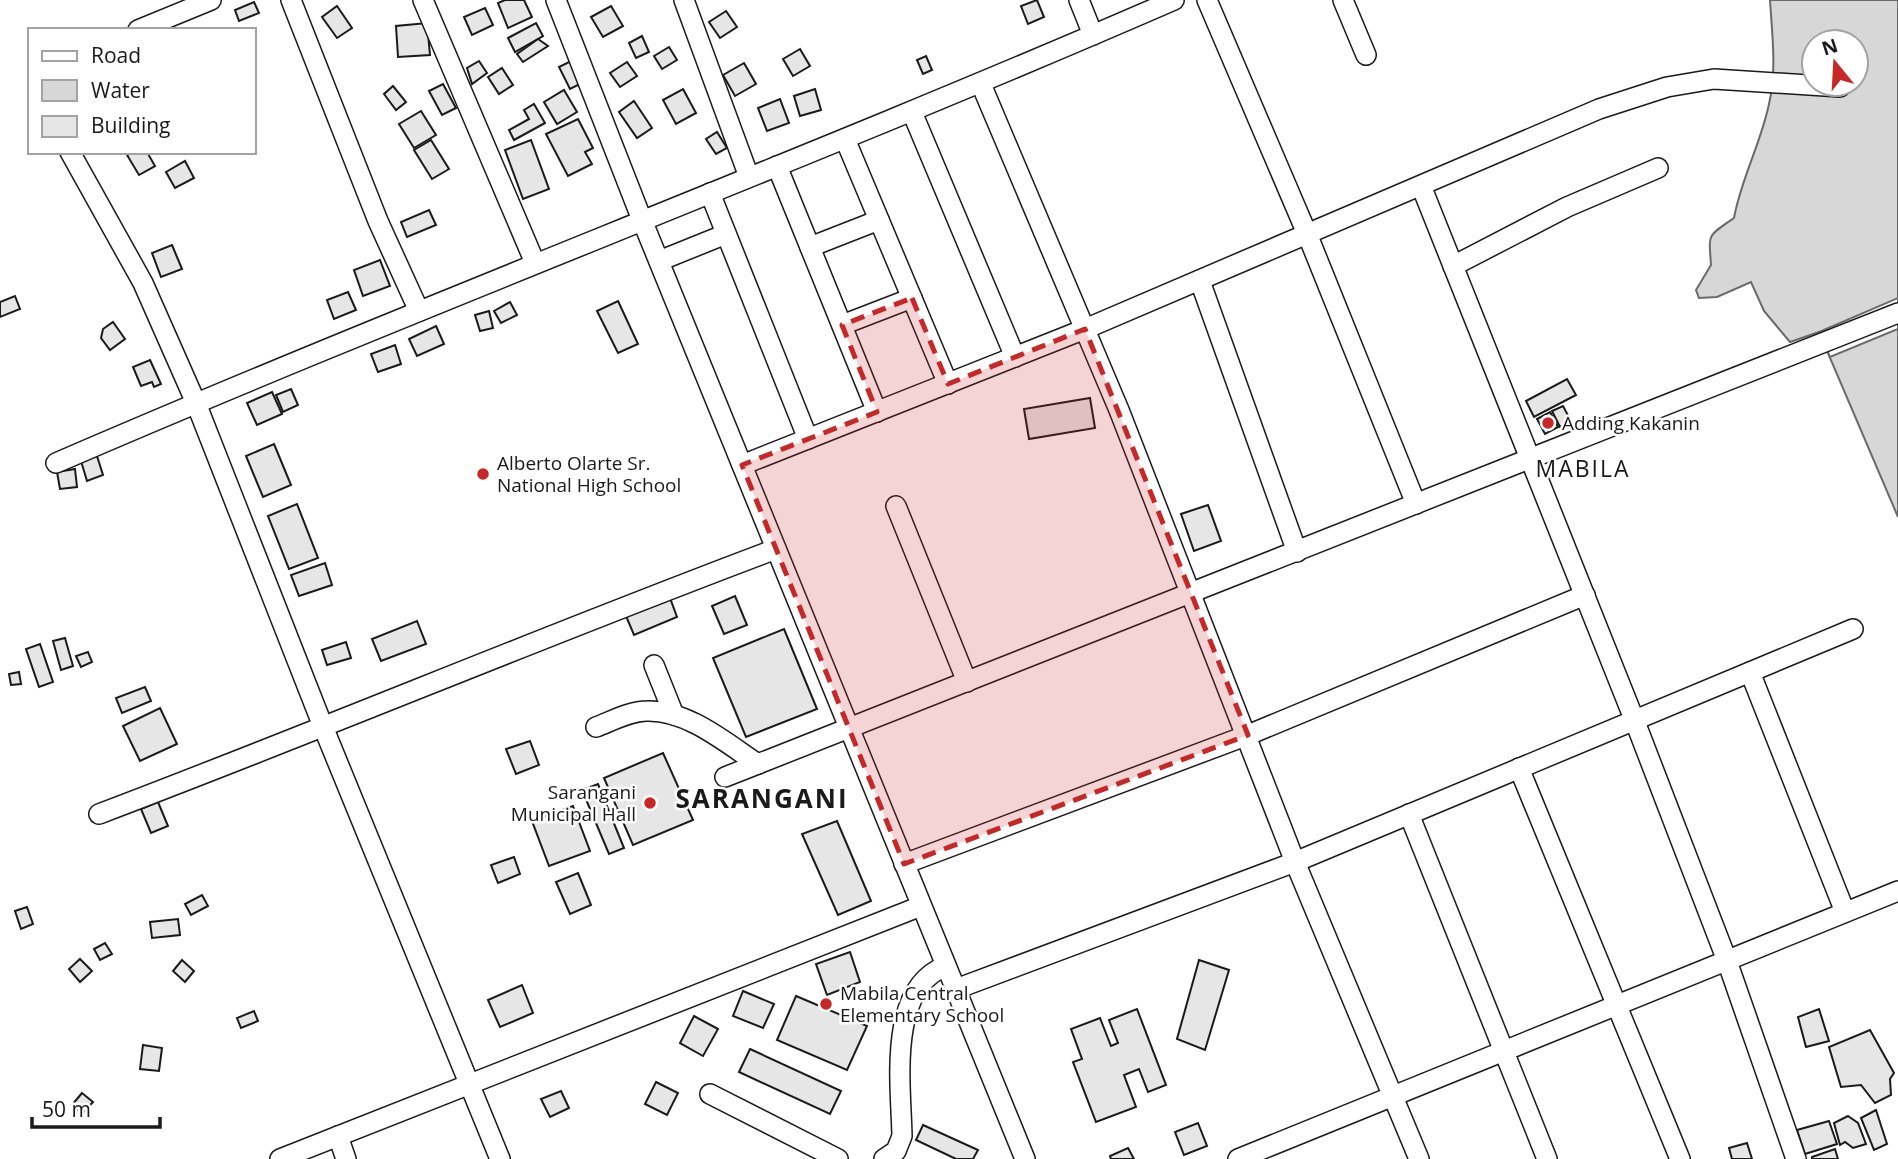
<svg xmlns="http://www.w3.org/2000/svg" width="1898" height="1159" font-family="'Open Sans',sans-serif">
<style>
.water{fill:#d7d7d7;stroke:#6a6a6a;stroke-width:2;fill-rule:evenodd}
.pier{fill:#fff;stroke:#6a6a6a;stroke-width:2}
.building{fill:#e6e6e6;stroke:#1a1a1a;stroke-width:2}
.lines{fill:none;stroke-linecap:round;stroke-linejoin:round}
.minor-casing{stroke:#1a1a1a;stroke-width:22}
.minor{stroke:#fff;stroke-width:19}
.marked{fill:#c62828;fill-opacity:0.2;stroke:#c62828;stroke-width:5;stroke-dasharray:14 9;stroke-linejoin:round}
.poi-dot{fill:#c62828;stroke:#fff;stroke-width:2.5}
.labels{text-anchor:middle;stroke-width:5;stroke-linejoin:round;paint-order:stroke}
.poi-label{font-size:19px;fill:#1a1a1a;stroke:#fff;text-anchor:start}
.quarter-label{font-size:23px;letter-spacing:2px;fill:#1a1a1a;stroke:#fff}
.district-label{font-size:26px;font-weight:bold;letter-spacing:2px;fill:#1a1a1a;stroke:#fff}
</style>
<rect width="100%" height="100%" fill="#fff"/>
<path class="water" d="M1770,0H1898V517L1819,332L1790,342L1764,311L1751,282L1717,297L1699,298L1696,290L1711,265C1709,234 1706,237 1734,218C1741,179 1761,143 1769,104C1777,70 1772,34 1770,0ZM1814,42H1856V84H1814Z"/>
<polygon class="pier" points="1898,298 1898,329 1830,357 1819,332"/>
<g class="building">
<polygon points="505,0 524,0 532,17 508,28 498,3"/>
<polygon points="1037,0 1044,17 1028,24 1021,6"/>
<polygon points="254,2 259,13 239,21 235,10"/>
<polygon points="337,6 352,28 337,38 322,17"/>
<polygon points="611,6 623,26 603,37 591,17"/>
<polygon points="485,8 493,25 472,35 464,17"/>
<polygon points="726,11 737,27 720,38 709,22"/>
<polygon points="427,23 430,55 398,57 396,26"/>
<polygon points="536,23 543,36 515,52 508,38"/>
<polygon points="642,36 649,52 636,58 629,43"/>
<polygon points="538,39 548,46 523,62 517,54"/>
<polygon points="669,47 677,60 662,69 654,56"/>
<polygon points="800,49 810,66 793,76 783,59"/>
<polygon points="926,56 932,70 923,74 917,60"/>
<polygon points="479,61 487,73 472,84 467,68"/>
<polygon points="571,61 582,83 570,89 559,67"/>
<polygon points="627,62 637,76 620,87 610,73"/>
<polygon points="744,63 756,84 735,96 723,75"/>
<polygon points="502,68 513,85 499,94 488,77"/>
<polygon points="443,84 456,108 442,115 429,91"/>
<polygon points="393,86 406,102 396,110 384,94"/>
<polygon points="683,89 696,113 676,124 663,100"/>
<polygon points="815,89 821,110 800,116 794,96"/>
<polygon points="564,90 577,112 557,124 544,102"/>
<polygon points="780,99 789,123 767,131 758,108"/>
<polygon points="634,101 652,128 637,138 619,112"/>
<polygon points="534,104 545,123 514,140 509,130 529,119 524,110"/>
<polygon points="421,111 436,135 414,148 399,124"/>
<polygon points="578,119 593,148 585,152 592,164 568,176 546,134"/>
<polygon points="717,132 727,148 716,154 706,139"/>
<polygon points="431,140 449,169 432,179 414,150"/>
<polygon points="531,140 549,189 523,199 505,150"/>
<polygon points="133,152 147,152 155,166 139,175 127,155"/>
<polygon points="185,161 194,178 175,188 166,172"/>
<polygon points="429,210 436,225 407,237 401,222"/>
<polygon points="172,245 182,269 161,277 152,253"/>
<polygon points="380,260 390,286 363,296 354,270"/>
<polygon points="348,292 356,310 334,319 327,300"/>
<polygon points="15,296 20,309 0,317 0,302"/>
<polygon points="618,301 638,344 618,353 597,311"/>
<polygon points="510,302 517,315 501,323 494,311"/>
<polygon points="489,311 493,328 480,331 475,315"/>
<polygon points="113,322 125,339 110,350 101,338 103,329"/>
<polygon points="436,326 444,344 417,356 409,339"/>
<polygon points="395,345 401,364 378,372 371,354"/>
<polygon points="150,360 161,384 154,387 152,382 141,386 133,367"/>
<polygon points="1567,379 1576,395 1534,417 1526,401"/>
<polygon points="291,389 298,405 283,412 276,395"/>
<polygon points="272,392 282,414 257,425 247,403"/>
<polygon points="1090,398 1095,428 1029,439 1024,409"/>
<polygon points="1563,406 1571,421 1560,427 1552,411"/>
<polygon points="1550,412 1558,427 1545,434 1537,419"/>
<polygon points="274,444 291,485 263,497 246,456"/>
<polygon points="97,456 103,475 87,481 81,461"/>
<polygon points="75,469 77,487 60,489 57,472"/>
<polygon points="297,504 318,558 289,569 268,516"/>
<polygon points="1208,505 1221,541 1194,551 1181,514"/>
<polygon points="325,563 332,585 299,596 291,575"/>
<polygon points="735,596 747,625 724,634 712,606"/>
<polygon points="670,598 677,617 634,635 626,616"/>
<polygon points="417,621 426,644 381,661 372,639"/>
<polygon points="784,629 817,709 746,737 713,658"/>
<polygon points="65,638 73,666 61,670 53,641"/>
<polygon points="346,642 351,658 327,665 322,650"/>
<polygon points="40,644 53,682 39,687 26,649"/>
<polygon points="88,652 92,662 81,667 76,656"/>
<polygon points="19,672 21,684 11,685 9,674"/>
<polygon points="145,687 151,701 122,713 116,698"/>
<polygon points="160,708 177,744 140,761 123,726"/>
<polygon points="530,741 539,765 516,774 506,749"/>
<polygon points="663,753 693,820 633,845 604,778"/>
<polygon points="598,784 624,848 609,854 582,790"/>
<polygon points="158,802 168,826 151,833 141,809"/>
<polygon points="573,806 590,851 549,866 532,821"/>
<polygon points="837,821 871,901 838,915 802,834"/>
<polygon points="514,857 520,874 498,883 491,865"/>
<polygon points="578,873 591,905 570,914 556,882"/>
<polygon points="202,895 208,906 191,915 185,904"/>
<polygon points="27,907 33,924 21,929 15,911"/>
<polygon points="178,919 180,935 152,938 150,922"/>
<polygon points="105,943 112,954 100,960 94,949"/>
<polygon points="850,952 860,982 827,995 816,964"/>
<polygon points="80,959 92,971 80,982 69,969"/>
<polygon points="182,960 194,971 185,982 173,971"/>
<polygon points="1199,960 1229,970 1205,1050 1177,1039"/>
<polygon points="522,985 533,1013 500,1027 488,1000"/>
<polygon points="743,991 774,1004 763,1028 733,1016"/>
<polygon points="796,996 867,1026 847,1070 777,1040"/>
<polygon points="1137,1009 1166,1085 1148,1092 1139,1069 1124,1075 1136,1107 1096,1122 1073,1062 1082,1059 1071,1029 1100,1018 1111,1046 1118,1043 1109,1020"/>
<polygon points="1819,1009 1829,1041 1806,1047 1798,1017"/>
<polygon points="254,1011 258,1021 241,1028 237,1018"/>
<polygon points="694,1016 718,1029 703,1056 680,1043"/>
<polygon points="1870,1030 1894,1073 1890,1079 1891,1095 1875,1103 1861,1085 1841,1087 1829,1047"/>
<polygon points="143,1045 162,1048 159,1071 140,1069"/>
<polygon points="750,1049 841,1091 830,1114 739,1072"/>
<polygon points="656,1082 678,1093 667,1115 645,1104"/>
<polygon points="561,1091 569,1108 550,1117 541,1099"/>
<polygon points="82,1093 93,1102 82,1114 72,1105"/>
<polygon points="1876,1110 1887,1144 1874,1150 1861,1118"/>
<polygon points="1848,1116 1858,1123 1866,1144 1853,1148 1845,1142 1840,1145 1834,1123"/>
<polygon points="1829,1121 1837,1144 1805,1154 1797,1130"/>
<polygon points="1198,1123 1207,1146 1184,1155 1175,1132"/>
<polygon points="923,1125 978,1150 973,1159 956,1159 916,1140"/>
<polygon points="1747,1143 1752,1159 1732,1159 1729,1148"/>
<polygon points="1128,1148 1134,1159 1111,1159 1110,1156"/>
<polygon points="1835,1149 1838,1159 1812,1159 1812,1157"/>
</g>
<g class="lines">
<defs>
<g id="minor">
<polyline points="291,0 378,221 419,311"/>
<polyline points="423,0 535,263"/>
<polyline points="556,0 642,220 1025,1159"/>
<polyline points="684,0 749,177"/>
<polyline points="1079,0 1093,35"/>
<polyline points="1207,0 1308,236 1416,504"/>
<polyline points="1343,0 1366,55"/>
<polyline points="138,30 211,0"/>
<polyline points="981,84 1119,410 1295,862 1419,1159"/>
<polyline points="912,112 1015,357"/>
<polyline points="845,139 948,384"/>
<polyline points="70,152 143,283 196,403 324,729 500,1159"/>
<polyline points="777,166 877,412"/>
<polyline points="1422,188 1634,719 1726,958 1796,1159"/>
<polyline points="710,193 808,439"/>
<polyline points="810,247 879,220"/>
<polyline points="659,261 726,234"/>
<polyline points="1453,266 1567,207 1658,168"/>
<polyline points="1200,281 1297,552"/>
<polyline points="842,325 912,298"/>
<path d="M56,463C426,303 804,161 1174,0"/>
<polyline points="742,465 1085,329 1599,109 1667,87 1714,79 1840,87"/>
<polyline points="896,506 967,682"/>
<polyline points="654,665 674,715"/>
<polyline points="1750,672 1845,912"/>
<path d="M596,727C612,721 630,711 647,711C688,710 726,743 758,764"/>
<polyline points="1519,768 1680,1159"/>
<polyline points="725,777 1898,313"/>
<path d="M99,814C326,728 549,634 776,549"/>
<polyline points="1409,814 1547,1159"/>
<polyline points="904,864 1248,735 1585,595"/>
<polyline points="956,989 1295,862 1853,629"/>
<polyline points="710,1094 838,1159"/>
<polyline points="338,1136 346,1159"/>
<polyline points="280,1159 921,906"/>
<path d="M884,1159L896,1151L902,1136C901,1085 887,988 946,966"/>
<polyline points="1238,1159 1898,891"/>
</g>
</defs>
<use href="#minor" class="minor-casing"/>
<use href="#minor" class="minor"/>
</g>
<path class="marked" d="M912,298L948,384L1085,329L1248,735L904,864L742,465L877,412L842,325Z"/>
<g class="poi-dot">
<circle cx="1548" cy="423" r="7"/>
<circle cx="483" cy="474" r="7"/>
<circle cx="650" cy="803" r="7"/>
<circle cx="826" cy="1004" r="7"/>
</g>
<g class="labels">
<g class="poi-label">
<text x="1562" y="430">Adding Kakanin</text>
<text x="497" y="470">Alberto Olarte Sr.<tspan x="497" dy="22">National High School</tspan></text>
<text x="636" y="799" text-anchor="end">Sarangani<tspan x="636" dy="22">Municipal Hall</tspan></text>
<text x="840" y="1000">Mabila Central<tspan x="840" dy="22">Elementary School</tspan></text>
</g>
<g class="quarter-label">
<text x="1583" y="477">MABILA</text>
</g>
<g class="district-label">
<text x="762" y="808">SARANGANI</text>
</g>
</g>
<rect x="28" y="28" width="228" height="126" fill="#ffffff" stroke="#a3a3a3" stroke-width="2"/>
<rect x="42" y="51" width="35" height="10" fill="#ffffff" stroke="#a3a3a3" stroke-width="2"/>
<text x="91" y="63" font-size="21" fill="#1a1a1a">Road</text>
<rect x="42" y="80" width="35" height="21" fill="#d7d7d7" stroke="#a3a3a3" stroke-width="2"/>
<text x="91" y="98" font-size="21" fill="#1a1a1a">Water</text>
<rect x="42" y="116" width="35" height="21" fill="#e6e6e6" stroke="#a3a3a3" stroke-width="2"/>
<text x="91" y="133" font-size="21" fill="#1a1a1a">Building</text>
<g transform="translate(1835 63) rotate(342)"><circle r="33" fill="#ffffff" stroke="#a3a3a3" stroke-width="2"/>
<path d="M0-5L12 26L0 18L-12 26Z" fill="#c62828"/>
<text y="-10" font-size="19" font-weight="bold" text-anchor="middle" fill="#1a1a1a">N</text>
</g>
<path d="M32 1117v10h128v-10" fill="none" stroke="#1a1a1a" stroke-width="3.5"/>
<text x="42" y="1117" font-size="21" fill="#1a1a1a" stroke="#ffffff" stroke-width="5" paint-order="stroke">50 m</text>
</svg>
